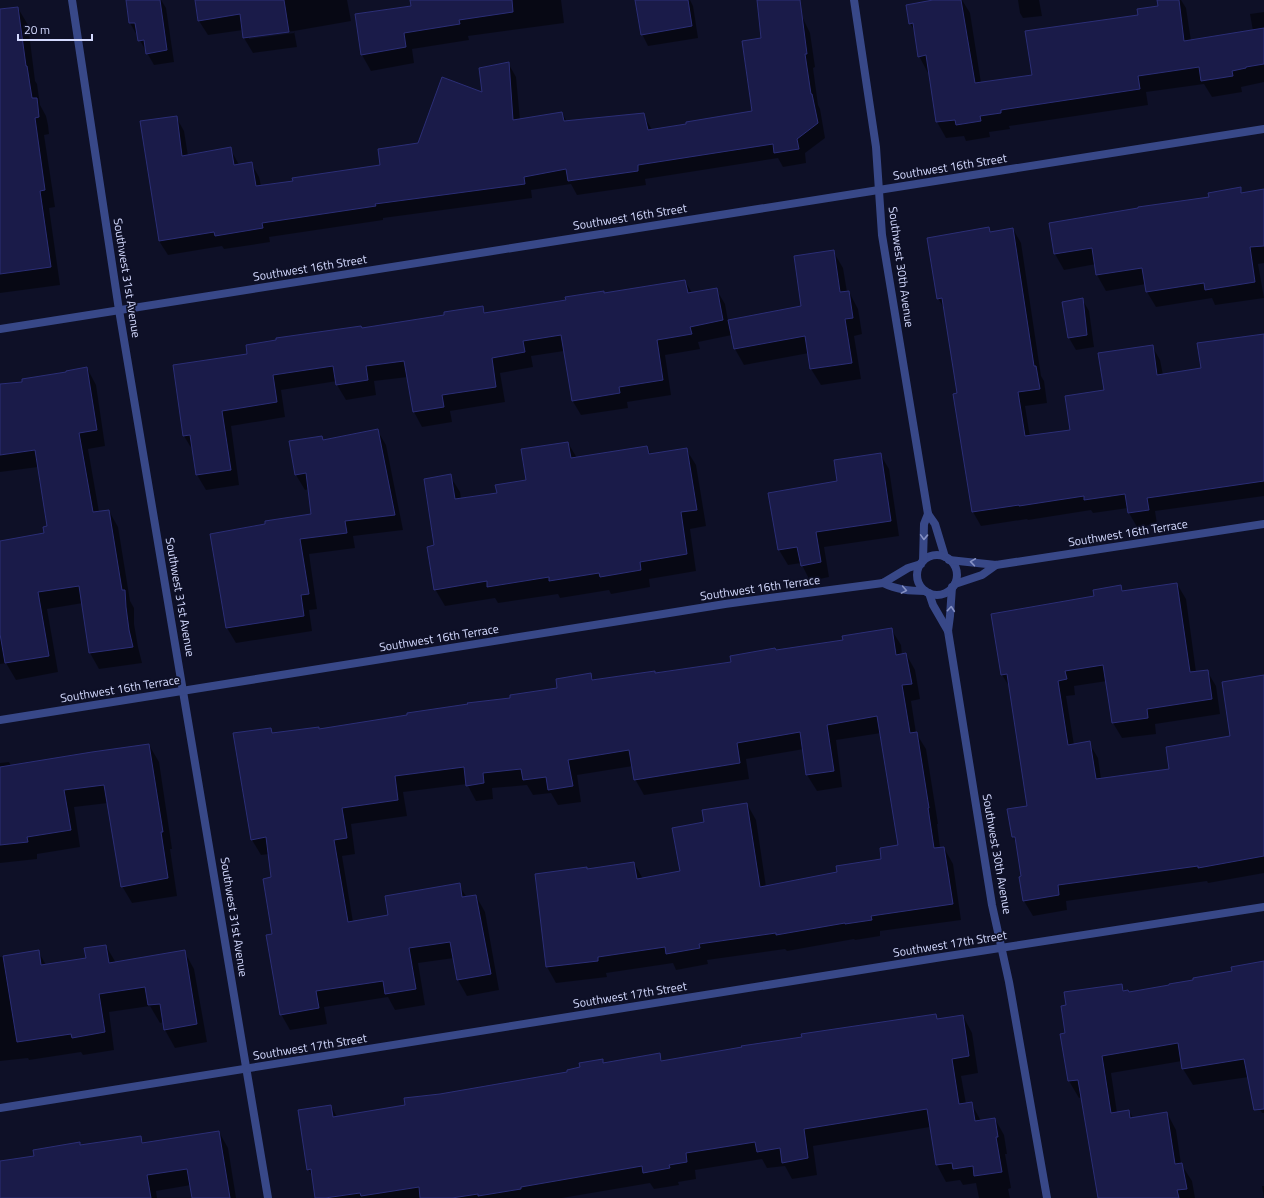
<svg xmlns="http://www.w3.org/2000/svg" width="1264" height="1198" font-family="'Titillium Web',sans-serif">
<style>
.shadow{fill:#0007;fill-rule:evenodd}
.building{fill:#1a1b49;stroke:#2b2e76}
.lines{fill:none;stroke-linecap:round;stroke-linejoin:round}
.minor{stroke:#384888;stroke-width:8}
.tertiary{stroke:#384888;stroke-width:8}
.oneway{stroke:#8691c4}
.labels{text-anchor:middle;stroke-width:3.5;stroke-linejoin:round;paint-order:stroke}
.street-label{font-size:12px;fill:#d4daff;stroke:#0e1027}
</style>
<rect width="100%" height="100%" fill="#0e1027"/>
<g class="shadow">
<polygon points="133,0 161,0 166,8 174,62 154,65 130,23 127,1"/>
<path d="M196,0H347L351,21L294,31L297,47L253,53L244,38L243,30L208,35L199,21ZM294,31V33L249,39V37Z"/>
<polygon points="411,0 561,0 564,23 468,36 469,40 412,49 414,63 371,71 362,55 412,7"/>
<polygon points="648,0 690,0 693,6 698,38 648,46 642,34"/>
<polygon points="757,0 794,0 810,33 815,67 813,68 818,105 820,109 825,138 805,153 806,163 783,167 778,158 645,179 646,185 577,195 571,184 531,190 532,198 383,218 383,220 269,237 270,242 224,249 222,246 168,255 159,241 176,117 184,131 188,156 230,148 239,165 251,163 259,177 261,186 294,182 381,166 419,144 484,94 508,63 516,77 520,120 562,113 567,122 643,114 652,130 754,112 762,39"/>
<polygon points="939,0 962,0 970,13 981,83 1033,76 1139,16 1159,6 1158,0 1181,0 1186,8 1191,41 1253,31 1250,14 1264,12 1264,82 1241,87 1242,92 1212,97 1204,84 1146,92 1148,105 1009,126 1010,129 989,132 990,137 966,141 964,136 946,138 937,122 930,72 928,73 919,56 915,32 910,23"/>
<polygon points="1018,0 1039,0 1042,16 1023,18 1020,13"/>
<polygon points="18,8 28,25 35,81 37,84 40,105 46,116 48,125 49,134 44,135 55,207 49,208 60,285 0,293 0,10"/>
<polygon points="1240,189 1243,194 1264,190 1264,263 1258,264 1264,298 1215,305 1212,298 1156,307 1147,292 1146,284 1106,291 1097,275 1096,264 1064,270 1055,254 1050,224 1210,198"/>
<polygon points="989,228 991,233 1013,229 1021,243 1041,376 1044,381 1047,403 1025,406 1030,437 1071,430 1105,391 1152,346 1160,360 1163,375 1202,369 1264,335 1264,496 1155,511 1157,524 1137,527 1129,513 1128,508 1093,513 1091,510 1028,520 1027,519 981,526 973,512 954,395 958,394 945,310 938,298"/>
<polygon points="833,251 843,268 847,292 849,292 858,309 862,334 854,336 861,379 821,385 811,369 809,353 744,365 735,349 732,335 698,342 700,349 665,355 671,395 627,402 628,408 581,415 572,400 564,351 531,356 533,367 500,373 505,402 450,411 452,422 422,427 414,412 408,377 374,381 376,395 346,400 337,385 337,381 281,390 285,417 231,426 239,485 206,490 197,475 193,451 184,436 174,366 248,355 362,329 445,315 482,307 486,314 567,300 603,292 605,294 685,281 692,293 716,289 725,304 728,321 802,307"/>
<polygon points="1082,299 1089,311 1094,347 1076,350 1069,338 1063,303"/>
<polygon points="87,368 96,385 105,446 88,449 99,512 109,511 118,527 130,601 134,608 134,624 138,647 142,663 99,669 90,653 83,603 47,609 58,672 16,680 6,663 0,664 0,542 45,534 48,527 38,467 0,472 0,385 23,382"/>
<polygon points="377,430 386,445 403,530 353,536 355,548 309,554 317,609 309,610 312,631 236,643 227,628 211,534 312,515 309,489 305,490 296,475 290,442 322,437 324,441"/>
<polygon points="568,443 577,458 647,447 651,454 686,449 696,465 706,526 690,529 696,571 649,579 650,587 611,594 609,590 560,598 558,594 498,603 495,598 445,606 435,589 436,546 450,476 460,492 461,499 498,494 527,481"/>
<polygon points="880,454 889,469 899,536 824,547 829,577 810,581 801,563 788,565 779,550 769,493 838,482"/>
<polygon points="1177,584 1186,599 1196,672 1207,671 1216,686 1220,714 1155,724 1156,734 1122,738 1113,723 1107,681 1074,686 1075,695 1066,696 1074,745 1089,743 1098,758 1101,779 1171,770 1231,736 1264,676 1264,873 1208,883 1207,881 1066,901 1067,910 1033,916 1024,901 1023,877 1017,844 1013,837 1028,807 1011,689 1002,675 992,614 1095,597 1121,587 1124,592"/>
<polygon points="891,629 901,645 902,655 906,654 915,670 920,699 911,701 916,733 926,749 938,824 937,824 940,848 944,848 953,864 961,920 880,931 880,936 855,940 854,939 787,951 785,949 707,960 708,964 676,970 673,963 606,973 607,977 556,983 547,967 536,874 588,870 634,863 643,879 682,871 705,822 747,804 756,820 766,887 838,873 883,860 900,846 881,733 836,740 842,787 817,791 807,775 804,749 746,759 749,779 644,795 635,779 633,766 577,775 581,802 558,805 551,793 533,795 527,785 492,788 493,799 476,801 467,784 403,792 407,816 351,824 355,854 342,856 353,922 389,916 459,885 467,898 476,896 485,912 499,990 467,996 458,980 454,958 418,963 425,1005 395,1010 388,997 324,1007 327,1024 290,1030 281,1014 273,935 272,878 269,854 261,855 252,840 270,729 273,734 319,730 511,699 559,689 590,674 595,681 732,662 776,651 844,641"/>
<polygon points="149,745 159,762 172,849 170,849 177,896 132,903 122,886 108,803 74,807 80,847 37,854 37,859 0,863 0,763 9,762 11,766"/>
<polygon points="106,946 116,963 184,951 194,969 207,1042 175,1048 165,1030 164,1022 160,1023 150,1006 109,1012 114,1050 83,1055 81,1052 29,1060 28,1058 0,1061 0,957 38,951 46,965 87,959"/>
<polygon points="1264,962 1264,1113 1262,1113 1253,1096 1249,1077 1193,1085 1183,1069 1182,1061 1111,1073 1117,1113 1129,1111 1133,1118 1167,1113 1176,1130 1181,1164 1192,1181 1195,1198 1099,1198 1082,1097 1079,1098 1069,1081 1062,1035 1066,1034 1121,985 1125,992 1129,993 1233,972"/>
<polygon points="935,1015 938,1020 963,1016 972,1033 978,1073 961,1076 966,1104 971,1103 981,1121 995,1119 1004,1135 1007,1154 1005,1154 1011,1188 1008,1189 1010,1198 979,1198 976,1183 963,1185 960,1180 946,1182 937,1165 930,1127 813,1146 817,1175 792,1179 785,1166 767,1168 762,1159 695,1170 696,1179 678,1182 679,1185 654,1189 650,1183 562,1198 316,1198 313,1177 308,1169 331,1106 337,1117 406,1106 440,1095 568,1073 602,1060 604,1064 659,1054 663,1062"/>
<polygon points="219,1132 228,1148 236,1198 193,1198 191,1185 156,1191 157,1198 0,1198 0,1162 35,1157 79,1143 81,1146 140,1137 144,1144"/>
<polygon points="1262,1186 1264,1186 1264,1198"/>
</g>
<g class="building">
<polygon points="126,0 160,0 167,50 146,54 144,40 138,41 135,23 129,23"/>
<polygon points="195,0 284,0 289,32 243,38 240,14 198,21"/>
<polygon points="410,0 512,0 513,12 459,20 460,24 404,33 406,47 361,55 355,14 411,6"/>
<polygon points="635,0 688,0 692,26 641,35"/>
<polygon points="757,0 800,0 807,54 805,54 811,94 812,94 818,123 797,139 799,149 774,153 773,144 638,165 638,171 568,181 566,169 524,177 525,184 375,204 376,206 262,223 263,228 215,236 214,232 159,241 140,121 177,116 182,156 231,147 234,165 252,162 256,186 293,181 292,178 380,165 378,149 418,143 442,77 482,92 479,68 509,62 513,120 562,112 564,121 644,113 648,130 686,124 686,122 752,111 742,41 761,38"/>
<polygon points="933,0 961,0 975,83 1032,75 1025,31 1138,15 1137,9 1158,6 1157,0 1179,0 1184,41 1264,28 1264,64 1246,67 1246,68 1232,71 1233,76 1201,81 1199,67 1138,76 1140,89 1001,110 1001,113 980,116 981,121 956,125 955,120 936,122 926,55 918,57 913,23 909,24 906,5"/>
<polygon points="18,7 26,66 27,66 32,98 37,98 38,107 39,117 35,118 45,190 40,191 51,267 0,274 0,9"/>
<polygon points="1241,187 1241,193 1264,189 1264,246 1250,247 1255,282 1205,290 1204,283 1146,292 1142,268 1096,275 1092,248 1054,254 1049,223 1138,208 1138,207 1209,197 1208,193"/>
<polygon points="989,227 990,232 1013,228 1034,366 1036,366 1040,389 1018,392 1025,436 1070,430 1065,396 1104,390 1098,353 1153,345 1157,375 1201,368 1197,343 1264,334 1264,481 1147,498 1149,510 1128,513 1125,494 1084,500 1084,496 1019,506 1019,505 972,512 953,394 957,393 942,298 937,299 927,238"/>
<polygon points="834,250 840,292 849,291 853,318 845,319 852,363 810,369 805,336 734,349 728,320 801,306 794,256"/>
<polygon points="685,280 688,293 717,288 723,320 690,327 692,334 657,340 663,380 619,387 620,393 572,401 561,335 523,341 525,352 492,358 496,387 442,395 444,407 413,412 404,361 366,366 368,380 336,385 333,366 273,375 277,402 222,411 231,470 196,475 190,435 183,436 173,365 247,354 246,345 276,340 276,338 361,326 362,328 444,315 444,312 483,306 484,313 566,300 565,297 604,291 604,293"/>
<polygon points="1083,298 1087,335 1068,338 1062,302"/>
<polygon points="87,367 97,430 79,433 93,512 109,510 122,590 125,590 126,607 129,630 133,647 89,653 79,586 38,592 49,656 5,663 0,634 0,541 44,533 43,527 47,526 35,450 0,455 0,384 22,382 22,379 66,372 66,371"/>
<polygon points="378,429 395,515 345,521 347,533 300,539 309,594 301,595 304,616 226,628 210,534 265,524 265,521 311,514 306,473 295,475 289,441 322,436 323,440"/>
<polygon points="568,442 571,458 647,446 649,454 687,448 697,510 681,512 687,554 640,562 641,570 600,577 599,573 549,581 549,577 487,587 487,581 434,590 427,547 434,545 424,479 451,474 455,499 497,493 495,485 526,480 521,449"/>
<polygon points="881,453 891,521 816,532 821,562 801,566 797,547 778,550 768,493 837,481 834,460"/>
<polygon points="1177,583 1190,672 1208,670 1212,699 1147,709 1148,718 1112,723 1103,665 1065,671 1067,679 1058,681 1068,745 1090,741 1096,779 1169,769 1166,747 1230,736 1222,682 1264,675 1264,856 1198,868 1198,866 1058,885 1059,895 1023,901 1019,877 1021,876 1015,837 1012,837 1007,809 1027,806 1007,674 1001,675 991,614 1094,596 1093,590 1121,585 1122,591"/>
<polygon points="892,628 896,655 906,653 912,684 902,685 910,733 917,732 929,808 928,808 934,848 944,847 953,904 871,916 872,920 845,924 845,923 776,935 776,933 699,944 700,948 666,954 665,947 598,957 598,961 546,967 535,874 587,867 587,869 634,862 637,879 680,871 672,828 704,822 702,810 747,803 760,887 837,872 836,866 881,859 880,848 898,845 877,716 827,725 834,771 806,775 800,732 737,743 740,763 634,780 629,750 568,760 573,786 548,790 546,777 523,780 521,769 483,773 484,783 466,786 464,767 395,776 398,800 342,808 347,838 334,840 348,922 388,915 385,896 460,883 462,897 476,895 491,974 457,980 450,942 409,948 416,989 385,994 383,981 316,991 319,1008 280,1015 266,935 272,934 263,879 271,877 266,837 251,840 233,733 271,728 272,733 319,727 319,729 407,715 407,713 468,704 467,703 510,698 510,695 557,688 556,679 591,673 592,680 655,671 655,673 731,662 730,656 775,648 776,650 843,640 842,636"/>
<polygon points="149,744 163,832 161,832 168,878 121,887 104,785 64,790 71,830 27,837 28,842 0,845 0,767 92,752"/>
<polygon points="106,945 109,963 185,950 197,1024 164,1030 160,1004 148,1005 145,987 99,994 105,1032 72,1038 71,1034 17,1042 3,956 39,950 41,965 86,958 84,948"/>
<polygon points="1264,961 1264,1109 1254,1110 1244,1059 1182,1069 1178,1043 1102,1056 1111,1113 1129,1110 1130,1118 1167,1112 1175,1164 1182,1163 1187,1189 1177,1190 1179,1198 1098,1198 1078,1080 1068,1081 1060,1034 1065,1033 1061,1006 1066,1005 1064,992 1122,984 1123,991 1128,990 1129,992 1169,985 1169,984 1193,980 1193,978 1232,971 1231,967"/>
<polygon points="936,1014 937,1019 963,1015 969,1056 952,1059 959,1104 972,1102 975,1121 995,1118 998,1137 996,1137 1002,1172 974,1176 973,1166 953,1169 952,1163 936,1165 927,1109 804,1129 808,1158 782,1163 780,1148 757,1152 755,1142 686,1153 687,1162 669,1165 670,1168 643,1173 642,1166 521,1187 521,1189 478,1196 478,1194 452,1198 420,1198 419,1187 361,1196 360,1193 325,1198 315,1198 311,1169 307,1170 298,1110 331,1105 333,1117 405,1105 404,1098 440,1094 567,1072 567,1070 580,1067 579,1063 603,1059 603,1063 660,1053 661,1061 742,1047 741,1046 802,1037 801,1034"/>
<polygon points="219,1131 230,1198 192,1198 187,1169 147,1175 151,1198 0,1198 0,1161 34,1156 33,1150 80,1142 80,1145 141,1136 142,1143"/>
</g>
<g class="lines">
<g class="minor">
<polyline points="72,0 119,310 268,1198"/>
<polyline points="854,0 876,147 882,235 928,514 935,524 945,557"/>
<circle cx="937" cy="575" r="20"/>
<polyline points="949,560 996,565 1264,524"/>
<polyline points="923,561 924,524 928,514"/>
<path d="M883,583C897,590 910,591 925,591"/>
<polyline points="955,584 982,575 996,565"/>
<polyline points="952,587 950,616 948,631 992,905 1009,982 1047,1198"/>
<polyline points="929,593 933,605 948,631"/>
<polyline points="0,720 657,615 725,604 883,583 908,568 921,564"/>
<polyline points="0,1108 942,957 1264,907"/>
</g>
<polyline class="tertiary" points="0,329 1264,129"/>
</g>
<defs><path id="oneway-chevron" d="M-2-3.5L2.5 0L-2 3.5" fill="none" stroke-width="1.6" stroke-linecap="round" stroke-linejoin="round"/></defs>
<g class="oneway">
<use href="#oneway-chevron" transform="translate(924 537) rotate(92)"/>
<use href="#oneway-chevron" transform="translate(973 562) rotate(-172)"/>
<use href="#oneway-chevron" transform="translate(904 590) rotate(10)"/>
<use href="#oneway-chevron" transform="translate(951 609) rotate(-85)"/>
</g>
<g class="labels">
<g class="street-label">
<text transform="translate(950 167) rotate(-9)" y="4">Southwest 16th Street</text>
<text transform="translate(630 217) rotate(-9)" y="4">Southwest 16th Street</text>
<text transform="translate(901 267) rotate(82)" y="4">Southwest 30th Avenue</text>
<text transform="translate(310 268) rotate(-9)" y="4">Southwest 16th Street</text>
<text transform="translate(127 278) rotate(81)" y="4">Southwest 31st Avenue</text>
<text transform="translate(1128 533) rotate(-9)" y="4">Southwest 16th Terrace</text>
<text transform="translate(760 588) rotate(-8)" y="4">Southwest 16th Terrace</text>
<text transform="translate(180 597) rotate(80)" y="4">Southwest 31st Avenue</text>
<text transform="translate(439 638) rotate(-9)" y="4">Southwest 16th Terrace</text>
<text transform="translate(120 689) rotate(-9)" y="4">Southwest 16th Terrace</text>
<text transform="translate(997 854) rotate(80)" y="4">Southwest 30th Avenue</text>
<text transform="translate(234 917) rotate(81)" y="4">Southwest 31st Avenue</text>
<text transform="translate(950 944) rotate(-9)" y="4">Southwest 17th Street</text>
<text transform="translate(630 995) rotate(-9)" y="4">Southwest 17th Street</text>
<text transform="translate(310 1047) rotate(-9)" y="4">Southwest 17th Street</text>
</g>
</g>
<path d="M18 34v6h74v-6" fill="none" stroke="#d4daff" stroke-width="2"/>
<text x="24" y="34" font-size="12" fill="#d4daff" stroke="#0e1027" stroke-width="3" paint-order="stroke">20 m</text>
</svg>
